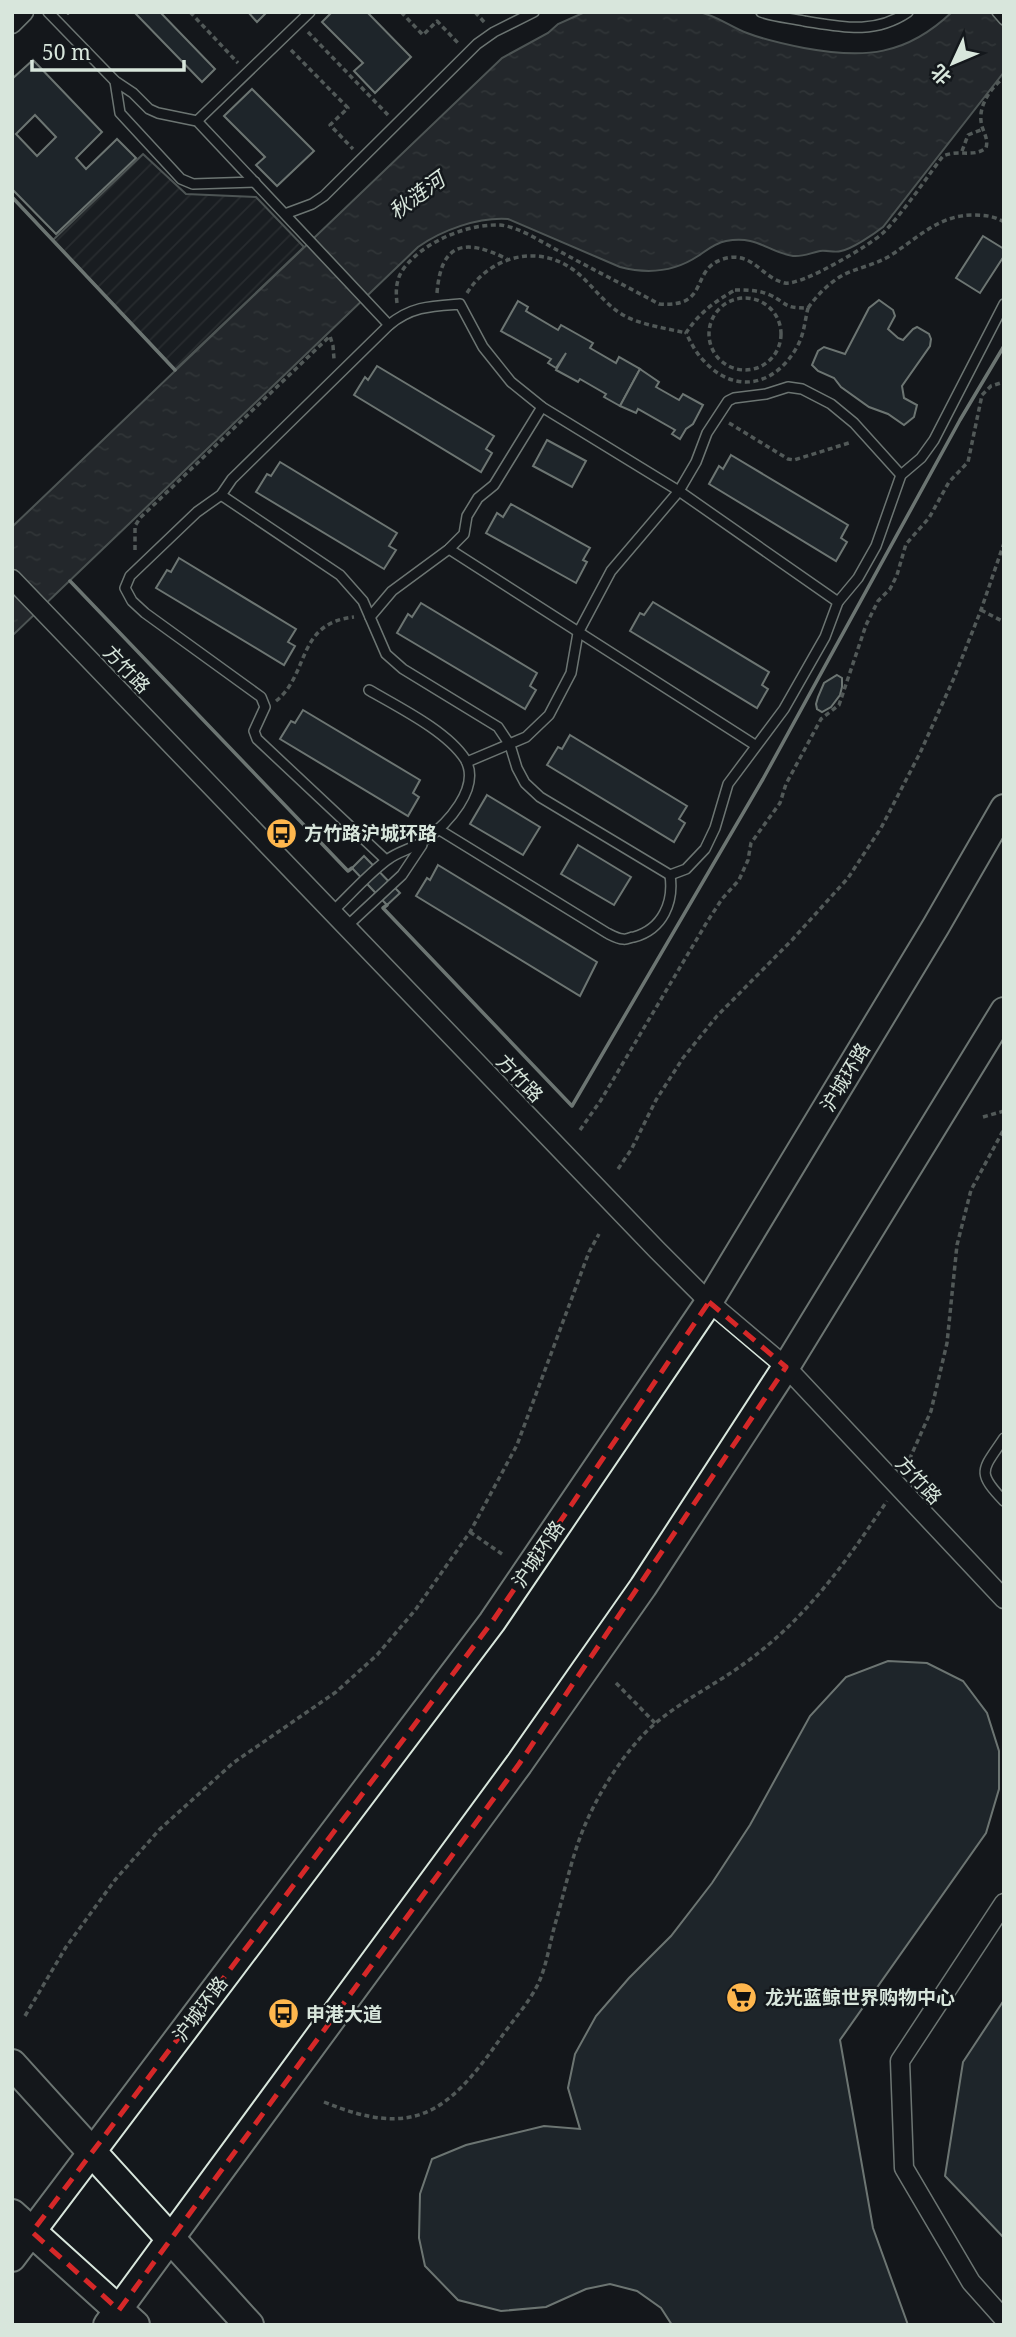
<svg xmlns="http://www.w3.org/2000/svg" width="1016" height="2337" font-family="'Noto Serif','Noto Sans SC',serif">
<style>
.garden{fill:url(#garden-furrows);stroke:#939e99;stroke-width:2}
.water{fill:url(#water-ripples);stroke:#939e99;stroke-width:2}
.building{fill:#2c363c;stroke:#d8e6dc;stroke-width:2;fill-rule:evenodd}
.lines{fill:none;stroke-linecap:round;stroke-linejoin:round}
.service-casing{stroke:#d8e6dc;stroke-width:12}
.minor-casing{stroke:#d8e6dc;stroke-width:21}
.secondary-casing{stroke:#d8e6dc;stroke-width:30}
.primary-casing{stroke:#d8e6dc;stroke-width:32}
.path{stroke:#9da8a2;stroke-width:3.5;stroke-dasharray:5 3.5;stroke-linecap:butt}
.service{stroke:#14181c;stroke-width:9}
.minor{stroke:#14181c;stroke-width:18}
.secondary{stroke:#14181c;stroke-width:26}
.primary{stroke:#14181c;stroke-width:28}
.wall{stroke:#d8e6dc;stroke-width:3.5}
.marked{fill:none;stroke:#d62828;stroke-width:5;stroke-dasharray:14 9;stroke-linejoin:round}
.labels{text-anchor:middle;stroke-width:5;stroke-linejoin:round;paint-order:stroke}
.street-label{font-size:19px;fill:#d8e6dc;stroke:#14181c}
.poi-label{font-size:19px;font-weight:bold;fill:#d8e6dc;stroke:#14181c;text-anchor:start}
.water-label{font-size:21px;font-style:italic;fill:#d8e6dc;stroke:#14181c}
</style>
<defs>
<pattern id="garden-furrows" width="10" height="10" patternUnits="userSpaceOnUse" patternTransform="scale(1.75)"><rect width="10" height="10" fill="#202428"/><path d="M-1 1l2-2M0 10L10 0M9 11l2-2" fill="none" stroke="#404447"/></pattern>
<pattern id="water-ripples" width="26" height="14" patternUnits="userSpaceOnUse" patternTransform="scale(1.75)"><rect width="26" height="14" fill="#363b3e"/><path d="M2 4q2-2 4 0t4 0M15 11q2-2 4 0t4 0" fill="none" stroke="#525759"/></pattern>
</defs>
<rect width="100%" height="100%" fill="#14181c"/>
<polygon class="garden" points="143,154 186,194 256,197 304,247 175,370 53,240"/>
<path class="water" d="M585,12C620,12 664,8 698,12C714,14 731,27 747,33C765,40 784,44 804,48C864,59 906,56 952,12H1004V72L883,227C874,234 852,249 841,251C835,253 827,250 820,251C810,253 803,257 793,256C767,252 758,235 726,241C715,243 707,250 698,256C674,272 647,274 620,267L508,219C478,217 442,230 418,247L12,636V527L502,58L548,33L558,24Z"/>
<g class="building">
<polygon points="134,12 160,12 215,69 202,82"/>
<polygon points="248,12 267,12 257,22"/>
<polygon points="332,12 367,12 411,57 375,93 354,71 363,63 322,22"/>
<path d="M33,60L102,132L76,158L86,169L117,139L136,158L56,234L12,189V79ZM35,115L56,137L37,156L16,134Z"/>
<polygon points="252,89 314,151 277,186 256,165 265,157 224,116"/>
<polygon points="983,236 1004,249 1004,256 980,293 956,278"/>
<polygon points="879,300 893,310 895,316 888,329 898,338 903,340 913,329 917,327 929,334 931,339 930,346 902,386 904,398 917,405 914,417 904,425 888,414 869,407 841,387 834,378 818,371 812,365 818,351 824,347 845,354 869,308"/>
<polygon points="518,301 528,307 526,311 558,330 561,325 593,343 590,348 616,363 619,357 640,369 620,406 604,397 606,394 580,379 578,382 556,370 566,353 556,368 548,363 551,359 501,331"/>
<polygon points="377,366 494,436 486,449 492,453 481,472 354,395 365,377 368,380"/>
<polygon points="640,369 659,382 656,387 679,400 683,394 703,405 693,424 686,429 680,439 672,434 675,430 638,409 636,413 620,406"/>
<polygon points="547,440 586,461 572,487 533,466"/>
<polygon points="731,455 848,525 841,538 847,542 836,561 709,484 719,466 723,469"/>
<polygon points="280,462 397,533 389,546 396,550 384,569 256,492 267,474 271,476"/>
<polygon points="511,504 590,548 583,560 587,562 576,583 486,533 497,513 503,517"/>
<polygon points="179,558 296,629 288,642 295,646 284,665 156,588 167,570 171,572"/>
<polygon points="653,602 769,672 762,685 768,689 757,708 630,631 640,613 644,615"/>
<polygon points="421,603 537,673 530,686 536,690 525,709 397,633 408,614 412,617"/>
<polygon points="837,675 842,678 842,687 840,695 831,707 822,712 817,709 816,704 818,697 824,683"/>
<polygon points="303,710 420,780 413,793 419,797 408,816 280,739 291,721 295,723"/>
<polygon points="570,735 687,806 679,819 685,823 674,842 547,765 558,747 562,749"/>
<polygon points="487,795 540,827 523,855 470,824"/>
<polygon points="578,845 631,877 614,905 561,874"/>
<polygon points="364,856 400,893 387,905 352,868"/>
<polygon points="438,865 597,962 580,996 416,896 427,878 430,880"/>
<polygon points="888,1661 927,1663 963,1681 987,1713 999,1751 999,1789 986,1833 840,2040 873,2228 908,2325 672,2325 661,2308 637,2291 610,2284 586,2289 546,2307 501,2311 458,2300 425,2266 419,2238 420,2194 432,2159 466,2145 544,2126 580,2129 568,2088 575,2054 596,2016 629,1978 671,1936 712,1883 750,1825 810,1716 846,1677"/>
<polygon points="1004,2000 1004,2238 945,2176 963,2062"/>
</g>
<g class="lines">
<defs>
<g id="service">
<polyline points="48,12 115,81 133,93 149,109 158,113 197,121 389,325"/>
<path d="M761,12C774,17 790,18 804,21C842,27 874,35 908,12"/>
<polyline points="997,12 1004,20"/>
<polyline points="115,81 120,113 181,179 193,184 255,182"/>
<polyline points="197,121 310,12"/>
<polyline points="285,214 312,204 324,196 477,44 494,32 534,12"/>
<polyline points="221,495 340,575 363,601 386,654 403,669 498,727 510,745 517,768 525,783 540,797 670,875 686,869 705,849 715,828 728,784 784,709 825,637 838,602 858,578 876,546 901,475 921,458 934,440 1004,304"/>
<polyline points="449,549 755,745"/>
<polyline points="370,617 392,591 449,549 464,534 467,516 478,498 494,485 542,407"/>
<polyline points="467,762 526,737 549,715 571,673 578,633 611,571 679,491 696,462 707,433 728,401 734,398 766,394 788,387 802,389 831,404 854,423 901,475"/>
<path d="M438,829L607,933C611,935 618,939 623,939C627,940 630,937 634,937C663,929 674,902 670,875"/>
<path d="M386,860L257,739L254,731L265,707L261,697L145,613L132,601L125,588L130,576L197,512L221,495L232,479L389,325C412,306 432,306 460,304L483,347L511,382L542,407L679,491L838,602"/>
<path d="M332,912C350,895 367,875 387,860C398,851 413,849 425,840C446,825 482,788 465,759C447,731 398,707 369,690"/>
<polyline points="346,927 402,875 422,845"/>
<path d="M1004,1438C983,1470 975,1471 1004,1501"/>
</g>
<g id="minor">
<polyline points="12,24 24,12"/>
<polyline points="12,579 657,1250 709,1302 786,1367 1004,1599"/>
<polyline points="1004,1903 900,2061 904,2168 971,2282 1004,2319"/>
</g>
<g id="secondary">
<polyline points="12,2258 492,1622 709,1302 936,926 1004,808"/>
<polyline points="107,2325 519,1764 643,1587 786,1367 1004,1011"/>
</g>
<g id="primary">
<polyline points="12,2064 249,2325"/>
<polyline points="12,2214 135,2325"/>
</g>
</defs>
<use href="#service" class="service-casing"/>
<use href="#minor" class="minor-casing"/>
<use href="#secondary" class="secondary-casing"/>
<use href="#primary" class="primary-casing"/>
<g class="path">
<polyline points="190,12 238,63"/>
<polyline points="401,12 423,35 437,21 459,44"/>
<polyline points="475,12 485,23"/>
<polyline points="308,32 388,115"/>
<polyline points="291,50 348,108 330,125 353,149"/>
<polyline points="962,151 968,135 983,129"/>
<path d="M735,290C747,290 759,290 770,295C789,304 782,308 808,308C805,320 804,334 798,345C777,385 736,396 704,361C696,353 691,343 686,333C699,313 714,302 735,290Z"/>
<path d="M437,293C441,242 465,238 507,259"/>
<path d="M467,293C490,256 539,243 575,271C592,284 603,303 623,315C641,325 665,328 686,333"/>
<circle cx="745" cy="334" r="36"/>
<path d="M397,303C394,278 401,268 420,252C441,236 472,224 500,225C520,227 541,242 559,251C592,269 626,286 659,304C711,308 689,270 723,259C753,250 761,278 785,283C801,286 871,245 884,232C906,209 924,181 943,156C960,149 973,158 986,148C989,137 982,132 981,121C979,105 991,87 1004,78"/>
<path d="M808,308C818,294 829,283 843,275C857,268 874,265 888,257C917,239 938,215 973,215C985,215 994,216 1004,222"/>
<polyline points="729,423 788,459 794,460 852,442"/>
<polyline points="135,550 135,526 140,518 330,336 333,346 334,359"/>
<polyline points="981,610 1004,622"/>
<path d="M276,701C310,674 296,623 354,617"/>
<polyline points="983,1117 1004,1111"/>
<polyline points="580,1130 601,1100 707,922 722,899 739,880 748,860 751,843 780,803 786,784 821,719 839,705 866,625 878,601 890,589 897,575 906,544 929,518 949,482 968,462 982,395 991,386 1004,382"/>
<polyline points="618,1169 631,1150 656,1100 683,1058 717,1016 792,940 848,878 881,828 920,753 954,678 981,610 1004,543"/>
<polyline points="906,1467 931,1411 947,1343 957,1245 971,1190 1004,1129"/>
<polyline points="470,1532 502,1554"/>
<polyline points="616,1683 655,1723"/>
<polyline points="25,2016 66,1947 115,1880 160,1829 233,1763 336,1692 377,1655 416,1609 470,1532 517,1445 589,1252 599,1234"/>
<path d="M324,2102C414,2139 448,2113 500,2039C512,2021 530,2002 539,1982C547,1964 550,1941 556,1921C565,1890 572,1855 585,1825C597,1797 615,1767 635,1744C663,1709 710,1689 745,1663C806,1619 846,1562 887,1501"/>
</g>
<use href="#service" class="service"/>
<use href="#minor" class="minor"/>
<use href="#secondary" class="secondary"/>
<use href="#primary" class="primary"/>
<g class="wall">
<polyline points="68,13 69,12"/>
<polyline points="12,197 175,370"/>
<polyline points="70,581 348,871 352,868"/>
<polyline points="387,905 383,908 572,1106 763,779 960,420 1004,346"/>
</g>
</g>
<path d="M0 0H1016V2337H0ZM709,1302L786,1367L519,1764L119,2310L32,2232L492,1622Z" fill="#14181c" fill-opacity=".55" fill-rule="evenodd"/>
<path class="marked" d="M709,1302L786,1367L519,1764L119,2310L32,2232L492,1622Z"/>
<defs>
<symbol id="bus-disc" viewBox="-11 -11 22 22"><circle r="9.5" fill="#ffb74d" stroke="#14181c"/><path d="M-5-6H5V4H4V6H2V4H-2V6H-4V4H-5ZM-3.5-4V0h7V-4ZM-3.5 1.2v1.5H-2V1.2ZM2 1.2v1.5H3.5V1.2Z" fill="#111"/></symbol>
<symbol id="supermarket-disc" viewBox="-11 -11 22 22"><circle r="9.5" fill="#ffb74d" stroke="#14181c"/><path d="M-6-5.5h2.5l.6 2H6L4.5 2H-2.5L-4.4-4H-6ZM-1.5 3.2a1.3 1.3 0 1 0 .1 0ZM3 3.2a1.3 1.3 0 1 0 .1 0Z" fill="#111"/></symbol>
</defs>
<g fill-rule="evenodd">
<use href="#bus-disc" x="264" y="816" width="35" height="35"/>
<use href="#supermarket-disc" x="724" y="1980" width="35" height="35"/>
<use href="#bus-disc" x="266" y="1996" width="35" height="35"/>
</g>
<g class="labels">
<g class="street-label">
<text transform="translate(127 669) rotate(46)" y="7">方竹路</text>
<text transform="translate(845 1077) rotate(-59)" y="7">沪城环路</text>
<text transform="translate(520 1078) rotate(46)" y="7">方竹路</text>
<text transform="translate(919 1480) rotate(47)" y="7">方竹路</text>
<text transform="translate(538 1554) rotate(-56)" y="7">沪城环路</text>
<text transform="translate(200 2009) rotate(-53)" y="7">沪城环路</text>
</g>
<g class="poi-label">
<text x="304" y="840">方竹路沪城环路</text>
<text x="765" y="2004">龙光蓝鲸世界购物中心</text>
<text x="306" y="2021">申港大道</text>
</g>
<g class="water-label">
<text transform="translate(417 196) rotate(-36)" y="7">秋涟河</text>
</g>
</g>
<rect width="1016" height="2337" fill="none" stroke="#d8e6dc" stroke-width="28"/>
<g transform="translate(953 63) rotate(226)" stroke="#14181c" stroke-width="5" paint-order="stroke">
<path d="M0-5L12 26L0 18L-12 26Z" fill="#d8e6dc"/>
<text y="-10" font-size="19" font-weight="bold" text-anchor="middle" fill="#d8e6dc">北</text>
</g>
<path d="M32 60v10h152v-10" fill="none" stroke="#d8e6dc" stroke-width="3.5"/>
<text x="42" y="60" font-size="21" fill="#d8e6dc" stroke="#14181c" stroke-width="5" paint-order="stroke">50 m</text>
</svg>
